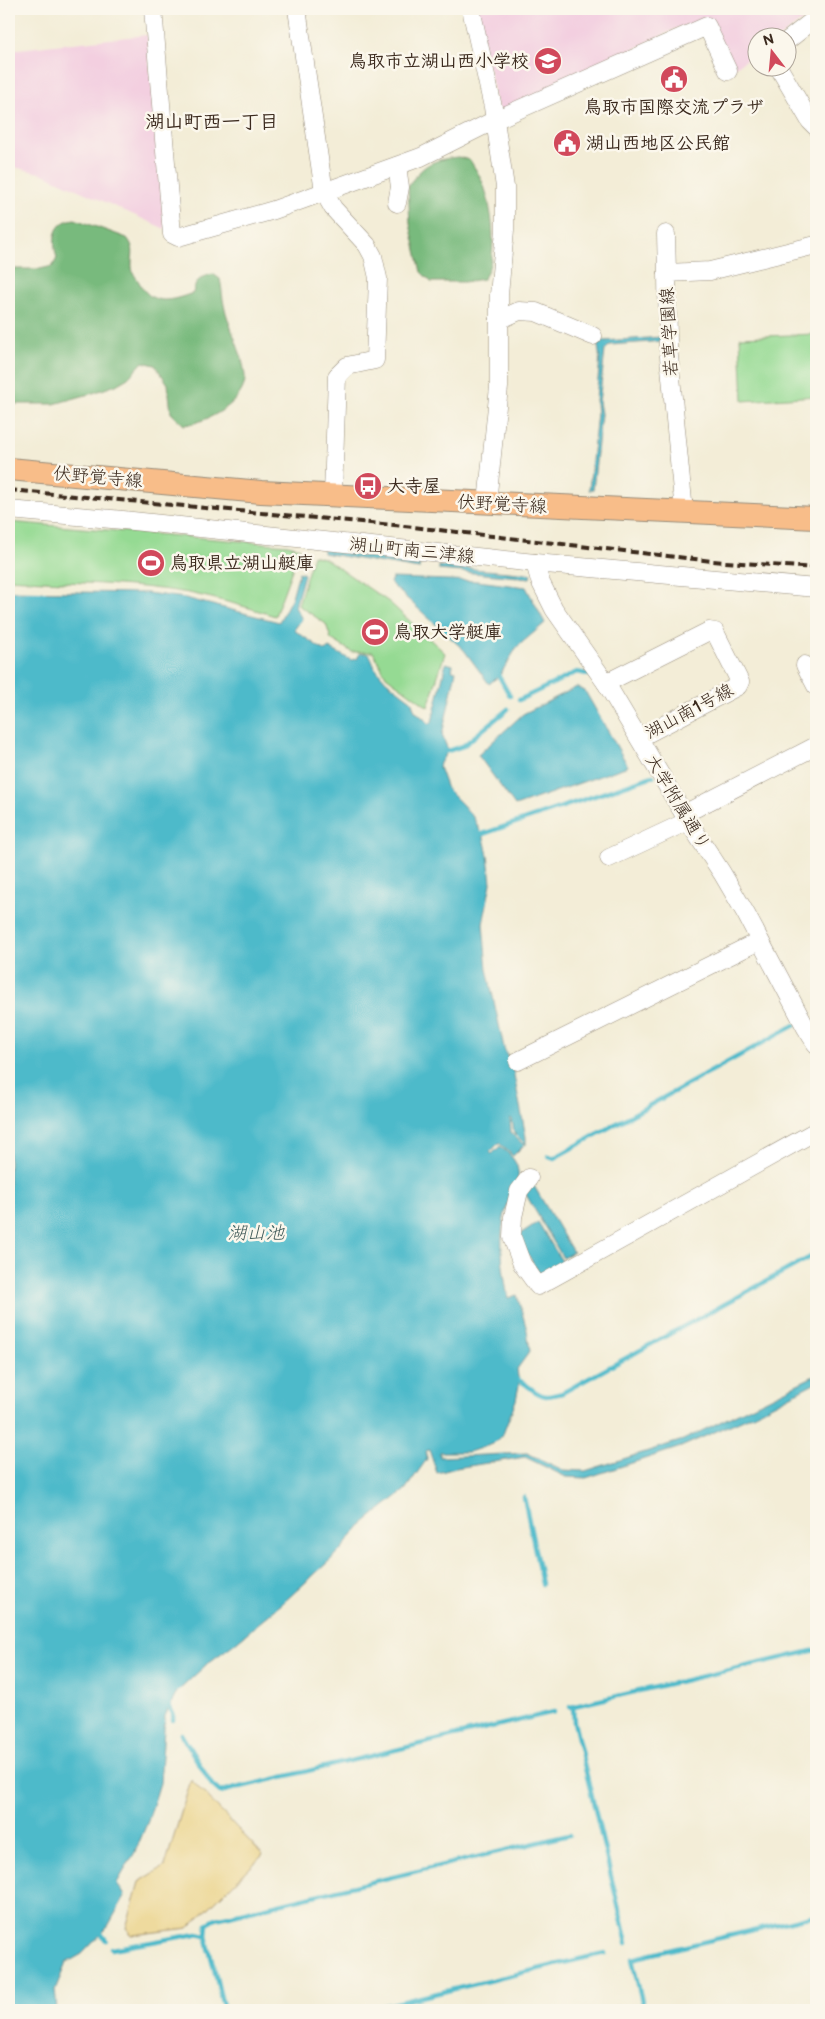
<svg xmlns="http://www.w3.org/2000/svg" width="825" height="2019" font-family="'Balsamiq Sans','Klee One',sans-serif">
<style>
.built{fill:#f3cfe0}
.green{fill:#95da93;stroke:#688258}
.forest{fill:#78ba7d;stroke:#5a724e}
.sand{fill:#eeda9e;stroke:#94825e}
.water{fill:#4ebaca;stroke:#447274}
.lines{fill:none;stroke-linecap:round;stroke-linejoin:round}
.stream{stroke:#4ebaca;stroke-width:4.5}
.minor-casing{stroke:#978c7a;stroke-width:19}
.major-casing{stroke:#978c7a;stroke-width:24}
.minor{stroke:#fff;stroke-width:18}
.major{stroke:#f8bd89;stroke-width:22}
.rail{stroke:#3b2a1e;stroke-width:4;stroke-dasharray:8 4;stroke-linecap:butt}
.labels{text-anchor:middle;stroke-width:5;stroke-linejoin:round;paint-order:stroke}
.poi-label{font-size:18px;font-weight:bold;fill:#3b2a1e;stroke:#fbf7ec;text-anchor:start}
.street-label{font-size:18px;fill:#3b2a1e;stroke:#fbf7ec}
.neighbourhood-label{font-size:19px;font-weight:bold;fill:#3b2a1e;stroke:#fbf7ec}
.water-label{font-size:19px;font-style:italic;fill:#425c5a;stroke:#fbf7ec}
</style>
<rect width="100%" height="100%" fill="#fbf7ec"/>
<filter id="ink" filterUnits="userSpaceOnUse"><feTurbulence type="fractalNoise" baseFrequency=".02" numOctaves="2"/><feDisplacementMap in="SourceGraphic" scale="10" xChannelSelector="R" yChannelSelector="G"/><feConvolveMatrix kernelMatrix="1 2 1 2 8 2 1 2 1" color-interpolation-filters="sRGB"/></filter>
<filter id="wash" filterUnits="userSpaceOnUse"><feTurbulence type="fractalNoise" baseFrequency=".0096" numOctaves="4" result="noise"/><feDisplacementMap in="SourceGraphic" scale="20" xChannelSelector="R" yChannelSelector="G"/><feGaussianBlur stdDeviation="1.12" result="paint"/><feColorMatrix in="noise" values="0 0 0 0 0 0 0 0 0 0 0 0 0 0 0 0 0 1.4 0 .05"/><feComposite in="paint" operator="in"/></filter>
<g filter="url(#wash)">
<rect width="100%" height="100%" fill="#f3edd7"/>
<g class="built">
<polygon points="476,9 816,9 816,11 779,37 758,38 757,52 733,69 708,21 675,29 499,114"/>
<polygon points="147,35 165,229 43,174 14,167 9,167 9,50"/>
</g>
<g class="green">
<polygon points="816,334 816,396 743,401 740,337"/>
<path d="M9,522L288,545L300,548L275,616C247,607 219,599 189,593C130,583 69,583 9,579Z"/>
<polygon points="313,555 326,559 389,602 445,653 428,707 386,676 373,652 352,652 331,639 326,624 298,605"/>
</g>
<g class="forest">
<path d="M458,157L470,160C474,167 479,174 482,181C492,204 500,258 483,279L464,282H431L421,272L410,224L408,186C424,164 431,160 458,157Z"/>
<path d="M75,219L127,238C138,251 129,259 133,272C134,275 137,279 139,282C151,307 171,301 193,293C196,280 200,277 213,274L220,279C222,287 222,296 224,305C229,328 243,353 245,376C247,402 206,423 184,425L171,413L168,384L155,365L143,362L128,378L116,385L93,393L54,404H9V269H40L53,266L57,258C52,241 53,221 75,219Z"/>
</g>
<polygon class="sand" points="191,1780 263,1855 188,1928 132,1935 126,1928 139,1882 165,1866"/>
<g class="water">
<path d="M663,337L664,341L610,345L605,350L599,402L601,414L593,490H589L597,413C593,390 605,361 596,341L598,338L604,341Z"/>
<polygon points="323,549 420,564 419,569 323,553"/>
<polygon points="439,566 531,574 530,578 439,570"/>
<path d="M299,572L304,574L295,607L302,619L294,630L325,651L329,648L351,660L358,658L359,654L365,653L370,655L375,668L386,681L411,700L415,711L430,724L432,722L446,663L453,665L452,670L456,671L442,735L448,750L440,763L439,767L447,789L462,804L473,817L484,838L488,855L491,883L483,924L487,969L504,1048L513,1070L526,1137V1145L514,1133L512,1119H510L511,1133L524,1145L513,1156L499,1143L490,1152L492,1154L500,1146C508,1153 517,1160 518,1171C521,1186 506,1202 504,1218C499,1244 503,1272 508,1298L517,1295L527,1330L530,1351L517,1369L519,1385L516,1400L503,1434L493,1444L469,1452H440V1457L527,1453L563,1470L585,1471L683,1440L816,1375V1382L757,1413L681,1447L586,1478L566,1477L525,1457L456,1468L437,1473L429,1450L426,1451L427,1459L405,1490L360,1526L339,1552L284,1602L234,1644L208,1663L177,1692L165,1716L160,1783L148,1821L135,1852L117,1883L125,1896L107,1928L82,1954L66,1963L55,1990L57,2010H9V591L147,593L185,598L279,622L292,597Z"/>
<polygon points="392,578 477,581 526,587 545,623 517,647 500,675 489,684 464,650 390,583"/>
<polygon points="577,687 585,691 628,766 515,806 478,755 523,714"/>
<polygon points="534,1186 573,1252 563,1258 525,1193"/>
<polygon points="538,1222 563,1263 541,1276 517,1236"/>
</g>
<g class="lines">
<g class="stream">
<polyline points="496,671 510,696"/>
<polyline points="519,700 577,672 592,675 593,677"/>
<polyline points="444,752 463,746 508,709"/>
<polyline points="477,836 653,776"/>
<polyline points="549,1156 554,1158 795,1025"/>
<path d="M514,1379C526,1380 532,1394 546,1396C551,1396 557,1394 562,1393L816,1254"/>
<polyline points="524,1497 542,1584"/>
<polyline points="167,1702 173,1714 173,1720"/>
<polyline points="570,1707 816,1650"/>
<polyline points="573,1707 574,1722 627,1943"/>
<polyline points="181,1734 212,1785 220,1792 554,1712"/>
<polyline points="99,1931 106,1940"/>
<polyline points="112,1949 197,1934 206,1936"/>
<polyline points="224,2010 206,1936 207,1924 216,1919 569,1835"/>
<polyline points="367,2010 605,1953"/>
<polyline points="644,2010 632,1959 816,1915"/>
</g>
</g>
</g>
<g filter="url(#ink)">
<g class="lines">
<defs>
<g id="minor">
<polyline points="153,9 172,234 178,237 274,210 421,157 495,120 707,26 728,71"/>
<polyline points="297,9 324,192 333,208 367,245 373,256 378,278 375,360 347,366 337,376 333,495"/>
<polyline points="471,9 493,107 505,187 505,230 499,295 499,387 487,503"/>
<polyline points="788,40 816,18"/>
<polyline points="779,68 810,121 816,127"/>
<polyline points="397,203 400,187 397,166"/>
<polyline points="666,234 667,273"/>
<polyline points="499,320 519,311 536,312 593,336"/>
<polyline points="9,510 123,520 535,563 816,588"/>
<polyline points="684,512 668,346 667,273 710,271 816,245"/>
<polyline points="535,563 540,581 554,609 606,683 688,821 722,873 746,914 806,1028 816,1044"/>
<polyline points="805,665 816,686"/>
<polyline points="606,683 709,631 715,632 740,682 738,686 639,738"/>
<polyline points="684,814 816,746"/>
<polyline points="609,858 688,821"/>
<polyline points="518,1061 759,941"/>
<polyline points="529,1178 519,1191 513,1217 512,1237 522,1264 538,1286 816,1131"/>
</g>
<polyline id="major" points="9,469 261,492 816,518"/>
</defs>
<use href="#minor" class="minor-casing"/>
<use href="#major" class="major-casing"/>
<use href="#minor" class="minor"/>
<use href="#major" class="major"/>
<polyline class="rail" points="9,490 404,526 712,561 816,568"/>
</g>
</g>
<defs>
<symbol id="school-disc" viewBox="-11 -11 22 22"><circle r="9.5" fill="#d1495b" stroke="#fbf7ec"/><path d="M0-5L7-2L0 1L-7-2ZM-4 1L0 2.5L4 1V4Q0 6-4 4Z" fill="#fff"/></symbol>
<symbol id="civic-disc" viewBox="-11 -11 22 22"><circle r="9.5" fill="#d1495b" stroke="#fbf7ec"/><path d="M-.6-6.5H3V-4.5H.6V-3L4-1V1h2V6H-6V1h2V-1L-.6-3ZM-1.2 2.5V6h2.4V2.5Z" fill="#fff"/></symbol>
<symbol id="bus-disc" viewBox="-11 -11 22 22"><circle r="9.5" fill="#d1495b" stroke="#fbf7ec"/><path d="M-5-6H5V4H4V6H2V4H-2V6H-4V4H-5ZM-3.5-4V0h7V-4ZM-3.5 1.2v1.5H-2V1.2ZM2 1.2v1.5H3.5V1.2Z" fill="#fff"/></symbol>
<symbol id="stadium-disc" viewBox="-11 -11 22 22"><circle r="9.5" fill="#d1495b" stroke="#fbf7ec"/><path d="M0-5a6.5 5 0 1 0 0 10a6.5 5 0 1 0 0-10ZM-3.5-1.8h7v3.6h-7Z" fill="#fff"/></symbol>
</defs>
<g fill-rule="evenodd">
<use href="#school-disc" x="532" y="45" width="32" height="32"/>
<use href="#civic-disc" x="658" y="63" width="32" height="32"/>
<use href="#civic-disc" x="551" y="127" width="32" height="32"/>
<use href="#bus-disc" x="352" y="470" width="32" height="32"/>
<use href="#stadium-disc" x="135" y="547" width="32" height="32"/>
<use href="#stadium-disc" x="359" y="616" width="32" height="32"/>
</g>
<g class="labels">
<g class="poi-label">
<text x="529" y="67" text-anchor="end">鳥取市立湖山西小学校</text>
<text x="674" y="113" text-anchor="middle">鳥取市国際交流プラザ</text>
<text x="586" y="149">湖山西地区公民館</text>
<text x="387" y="492">大寺屋</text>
<text x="170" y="569">鳥取県立湖山艇庫</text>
<text x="394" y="638">鳥取大学艇庫</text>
</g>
<g class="street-label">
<text transform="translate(669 332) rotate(-93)" y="6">若草学園線</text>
<text transform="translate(98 477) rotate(5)" y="6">伏野覚寺線</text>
<text transform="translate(502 504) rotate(3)" y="6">伏野覚寺線</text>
<text transform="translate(412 550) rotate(6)" y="6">湖山町南三津線</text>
<text transform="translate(689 711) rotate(-28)" y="6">湖山南1号線</text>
<text transform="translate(678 802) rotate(59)" y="6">大学附属通り</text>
</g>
<g class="neighbourhood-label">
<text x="212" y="128">湖山町西一丁目</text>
</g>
<g class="water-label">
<text x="256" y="1239">湖山池</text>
</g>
</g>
<rect width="825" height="2019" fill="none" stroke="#fbf7ec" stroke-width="30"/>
<g transform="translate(772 52) rotate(344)"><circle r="24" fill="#fbf7ec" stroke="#aea59a"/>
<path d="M0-4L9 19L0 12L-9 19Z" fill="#d1495b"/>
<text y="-8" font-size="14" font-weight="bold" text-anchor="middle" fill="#3b2a1e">N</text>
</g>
</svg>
